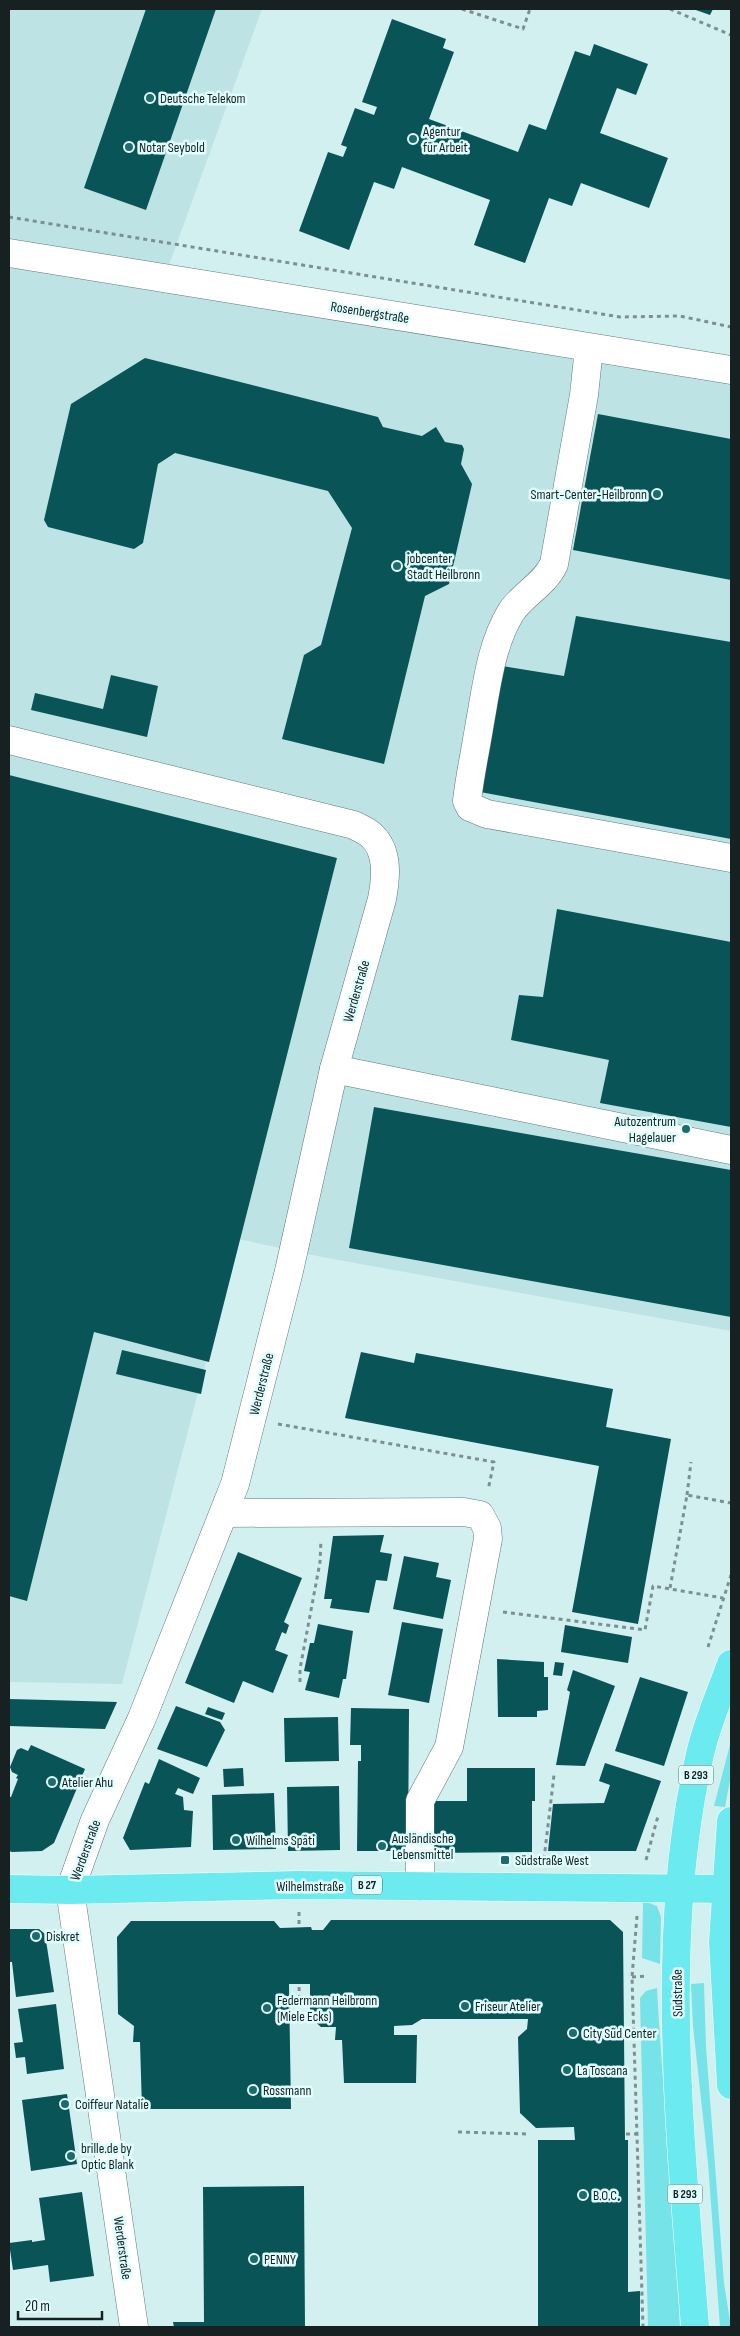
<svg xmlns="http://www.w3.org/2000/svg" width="740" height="2336" font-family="'Sofia Sans Condensed',sans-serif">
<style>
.built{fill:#bde3e4}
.green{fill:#76e3e8}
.building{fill:#085457}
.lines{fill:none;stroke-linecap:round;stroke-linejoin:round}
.minor-casing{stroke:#607a7b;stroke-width:29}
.major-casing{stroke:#fff;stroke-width:29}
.path{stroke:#7c9091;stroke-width:3;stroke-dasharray:4 4;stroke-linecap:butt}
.minor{stroke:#fff;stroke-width:28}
.major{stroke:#6bebef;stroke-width:28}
.poi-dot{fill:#1e6b6e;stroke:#e1feff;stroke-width:2}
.labels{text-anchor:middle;stroke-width:5;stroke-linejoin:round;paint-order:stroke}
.shield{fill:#e1feff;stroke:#546364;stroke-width:1}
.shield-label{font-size:12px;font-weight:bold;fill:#172122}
.poi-label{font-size:14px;fill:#172122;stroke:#e1feff;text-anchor:start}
.street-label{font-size:14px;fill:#172122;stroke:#e1feff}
</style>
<rect width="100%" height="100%" fill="#d3f0f1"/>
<polygon class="built" points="9,9 262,9 169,265 731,377 731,1331 322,1257 238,1239 122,1684 9,1682"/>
<g class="green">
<polygon points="731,1741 731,1775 725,1807 714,1806"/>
<polygon points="643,1901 657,1906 661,1917 660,1964 642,1958"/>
<polygon points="704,1983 706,2047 724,2283 731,2327 720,2327 708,2163 693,2026 691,1984"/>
<path d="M657,1988C663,2101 675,2214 680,2327H648L640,1998L646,1991Z"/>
</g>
<g class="building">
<polygon points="146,9 216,9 146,210 84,188"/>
<polygon points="693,9 713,9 710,15"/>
<polygon points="392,19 446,39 443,48 454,52 429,119 518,152 529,124 546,130 575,51 590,56 594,44 648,64 636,95 617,88 600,133 668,158 649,208 581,183 572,206 549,198 525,263 474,245 490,200 402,167 394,189 374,182 349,250 299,231 328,152 343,157 347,147 341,145 355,108 374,115 377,107 362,102"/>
<polygon points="145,358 378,417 383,427 422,436 436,427 445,442 462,445 464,449 461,464 472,484 449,584 425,596 384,764 282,739 304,655 321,645 352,528 328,491 175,453 158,464 143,543 134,549 48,527 44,520 71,404"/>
<polygon points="598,414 731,439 731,580 573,550"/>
<polygon points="576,616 731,642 731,839 480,792 502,666 564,676"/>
<polygon points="111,675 158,686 147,737 31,710 35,693 103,709"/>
<polygon points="9,775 337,858 209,1362 94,1332 27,1601 9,1596"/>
<polygon points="557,909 731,942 731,1127 600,1103 609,1060 511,1040 519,995 543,997"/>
<polygon points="374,1107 731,1170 731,1317 349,1248"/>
<polygon points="122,1350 206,1370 201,1394 116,1374"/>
<polygon points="361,1352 414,1363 416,1353 613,1389 606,1427 671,1439 638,1624 572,1612 599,1466 345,1418"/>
<polygon points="384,1535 380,1552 392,1554 387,1581 376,1580 369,1613 330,1608 332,1599 324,1599 333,1536"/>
<polygon points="238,1552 302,1578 284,1622 289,1625 286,1634 282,1632 275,1650 288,1655 273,1693 243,1681 234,1703 185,1683"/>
<polygon points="404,1556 439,1563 436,1577 451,1580 443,1619 393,1609"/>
<polygon points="402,1622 443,1629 429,1703 388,1695"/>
<polygon points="318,1624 353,1631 346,1679 343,1679 339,1698 305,1690 310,1672 304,1671 310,1643 314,1643"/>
<polygon points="565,1625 632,1637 628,1663 561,1652"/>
<polygon points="497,1659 544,1662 544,1677 548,1677 548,1710 537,1711 537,1717 498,1717"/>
<polygon points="555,1662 564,1663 562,1676 553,1675"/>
<polygon points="573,1670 615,1686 585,1766 556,1765 570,1692 567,1690"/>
<polygon points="640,1677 688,1692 664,1766 615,1751"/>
<polygon points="9,1699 48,1700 117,1702 105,1729 9,1726"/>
<polygon points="176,1706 220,1722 225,1730 207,1767 157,1749"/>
<polygon points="208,1707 225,1713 222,1720 205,1714"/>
<polygon points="351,1708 409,1709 408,1851 357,1851 358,1761 361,1761 361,1745 350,1745"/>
<polygon points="338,1717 339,1761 285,1762 284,1718"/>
<polygon points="31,1745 85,1769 54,1843 42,1851 12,1852 9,1851 9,1797 11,1797 18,1779 16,1778 18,1775 12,1772 10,1767 17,1750 21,1748 28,1751"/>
<polygon points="159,1759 200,1778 193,1794 178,1788 175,1794 183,1797 184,1810 193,1811 191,1847 130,1850 123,1838 145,1782 149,1784"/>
<polygon points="605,1763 661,1781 636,1851 548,1851 553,1804 604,1803 610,1785 599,1781"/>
<polygon points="243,1768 244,1786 224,1787 223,1769"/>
<polygon points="467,1768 535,1768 535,1801 532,1801 532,1852 431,1853 431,1801 467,1801"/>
<polygon points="339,1786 340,1850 288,1851 287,1787"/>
<polygon points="274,1793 276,1849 213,1850 212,1795"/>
<polygon points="331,1920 610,1920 623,1932 625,2140 628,2140 628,2292 640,2291 640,2327 538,2327 538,2140 575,2140 574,2127 536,2128 520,2113 518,2037 527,2029 528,2019 422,2019 412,2025 394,2026 394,2035 417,2035 416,2083 344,2083 342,2040 335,2040 336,2027 321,2027 310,2017 310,1984 289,1984 291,2109 142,2109 140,2042 133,2042 134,2026 118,2014 117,1937 131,1921 274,1921 280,1928 311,1927 312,1930 323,1930"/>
<polygon points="9,1929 39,1929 45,1934 54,1992 16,1997 12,1962 9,1962"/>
<polygon points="56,2004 64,2069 27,2074 25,2057 16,2058 14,2043 23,2042 18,2009"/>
<polygon points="67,2094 77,2164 31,2171 22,2100"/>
<polygon points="304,2186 305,2327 174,2327 173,2322 204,2322 203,2187"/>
<polygon points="82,2192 94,2276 50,2282 48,2265 13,2270 9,2243 32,2240 32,2242 45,2240 39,2198"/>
</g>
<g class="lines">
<defs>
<g id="minor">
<polyline points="9,253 731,370"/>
<path d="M589,348L584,395L554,564C545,584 523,594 511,612C491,645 487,684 480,722C476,748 470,774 467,801L470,807L487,814L731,858"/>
<path d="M9,740L354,825C359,828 367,831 371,835C389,851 386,878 382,899L334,1069L289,1271L235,1484L142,1718L95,1820L70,1890L134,2327"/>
<polyline points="334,1069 731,1150"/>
<polyline points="225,1513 464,1512 480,1515 487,1528 488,1539 449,1747 420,1801 420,1886"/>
</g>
<g id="major">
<polyline points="731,1821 723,1942 731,2085"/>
<polyline points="9,1889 70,1890 298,1885 731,1889"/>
<path d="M695,2327C681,2141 657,1933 701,1750C708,1721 721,1692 731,1664"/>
</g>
</defs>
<use href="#minor" class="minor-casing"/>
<use href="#major" class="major-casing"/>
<g class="path">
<polyline points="462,9 523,29 530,9"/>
<polyline points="670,9 731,35"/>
<polyline points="9,217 620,317 680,316 731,327"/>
<polyline points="278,1424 494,1462 488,1490"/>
<polyline points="687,1495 691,1462"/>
<polyline points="670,1588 687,1495 731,1503"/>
<polyline points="503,1612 645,1630 653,1586 723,1598"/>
<polyline points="708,1647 731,1575"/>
<polyline points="300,1682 300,1669 320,1562 321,1540"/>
<polyline points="544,1859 554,1775"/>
<polyline points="646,1860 658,1816"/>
<polyline points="299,1912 299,1924"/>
<polyline points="637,1916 632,1977 643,2327"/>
<polyline points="632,1977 648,1976"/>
<polyline points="299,1987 300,2006"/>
<polyline points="458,2132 529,2134"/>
<polyline points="626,2134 636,2134"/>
</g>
<use href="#minor" class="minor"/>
<use href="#major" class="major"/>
</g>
<g class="poi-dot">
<circle cx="150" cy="98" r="5"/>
<circle cx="413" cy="139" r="5"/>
<circle cx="129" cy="147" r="5"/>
<circle cx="657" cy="494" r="5"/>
<circle cx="397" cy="566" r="5"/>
<circle cx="686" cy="1129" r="5"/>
<circle cx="52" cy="1782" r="5"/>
<circle cx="236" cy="1840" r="5"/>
<circle cx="382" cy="1846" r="5"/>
<rect x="500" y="1855" width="10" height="10" rx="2.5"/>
<circle cx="36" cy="1936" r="5"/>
<circle cx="465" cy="2006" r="5"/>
<circle cx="267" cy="2008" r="5"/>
<circle cx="573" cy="2033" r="5"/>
<circle cx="567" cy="2070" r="5"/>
<circle cx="253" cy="2090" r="5"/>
<circle cx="65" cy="2104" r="5"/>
<circle cx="71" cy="2156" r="5"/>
<circle cx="583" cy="2195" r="5"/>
<circle cx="254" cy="2259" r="5"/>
</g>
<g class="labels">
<g class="shield">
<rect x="678.5" y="1765.5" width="35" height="19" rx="4"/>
<rect x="352" y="1875.5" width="30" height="19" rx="4"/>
<rect x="667.5" y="2184.5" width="35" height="19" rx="4"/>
</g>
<g class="shield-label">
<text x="696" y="1779">B 293</text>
<text x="367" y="1889">B 27</text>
<text x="685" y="2198">B 293</text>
</g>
<g class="poi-label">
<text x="160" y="103">Deutsche Telekom</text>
<text x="423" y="136">Agentur<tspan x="423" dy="16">für Arbeit</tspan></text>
<text x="139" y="152">Notar Seybold</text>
<text x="647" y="499" text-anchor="end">Smart-Center-Heilbronn</text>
<text x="407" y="563">jobcenter<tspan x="407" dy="16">Stadt Heilbronn</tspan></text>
<text x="676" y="1126" text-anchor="end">Autozentrum<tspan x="676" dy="16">Hagelauer</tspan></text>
<text x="62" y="1787">Atelier Ahu</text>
<text x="392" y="1843">Ausländische<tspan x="392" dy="16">Lebensmittel</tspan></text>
<text x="246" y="1845">Wilhelms Späti</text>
<text x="515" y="1865">Südstraße West</text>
<text x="46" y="1941">Diskret</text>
<text x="277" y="2005">Federmann Heilbronn<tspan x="277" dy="16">(Miele Ecks)</tspan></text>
<text x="475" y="2011">Friseur Atelier</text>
<text x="583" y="2038">City Süd Center</text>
<text x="577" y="2075">La Toscana</text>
<text x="263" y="2095">Rossmann</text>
<text x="75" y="2109">Coiffeur Natalie</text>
<text x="81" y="2153">brille.de by<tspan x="81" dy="16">Optic Blank</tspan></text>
<text x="593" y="2200">B.O.C.</text>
<text x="264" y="2264">PENNY</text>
</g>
<g class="street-label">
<text transform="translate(370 312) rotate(9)" y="5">Rosenbergstraße</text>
<text transform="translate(356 991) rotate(-74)" y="5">Werderstraße</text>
<text transform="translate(261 1384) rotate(-76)" y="5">Werderstraße</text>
<text transform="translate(85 1850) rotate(-70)" y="5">Werderstraße</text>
<text x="310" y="1891">Wilhelmstraße</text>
<text transform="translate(677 1993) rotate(-91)" y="5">Südstraße</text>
<text transform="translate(123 2248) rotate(82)" y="5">Werderstraße</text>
</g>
</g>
<rect width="740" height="2336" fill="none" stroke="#172122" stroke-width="20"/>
<path d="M18 2311v8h84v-8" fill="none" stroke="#172122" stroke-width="2.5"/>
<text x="25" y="2311" font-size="15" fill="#172122" stroke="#e1feff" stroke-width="4" paint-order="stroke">20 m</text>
</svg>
